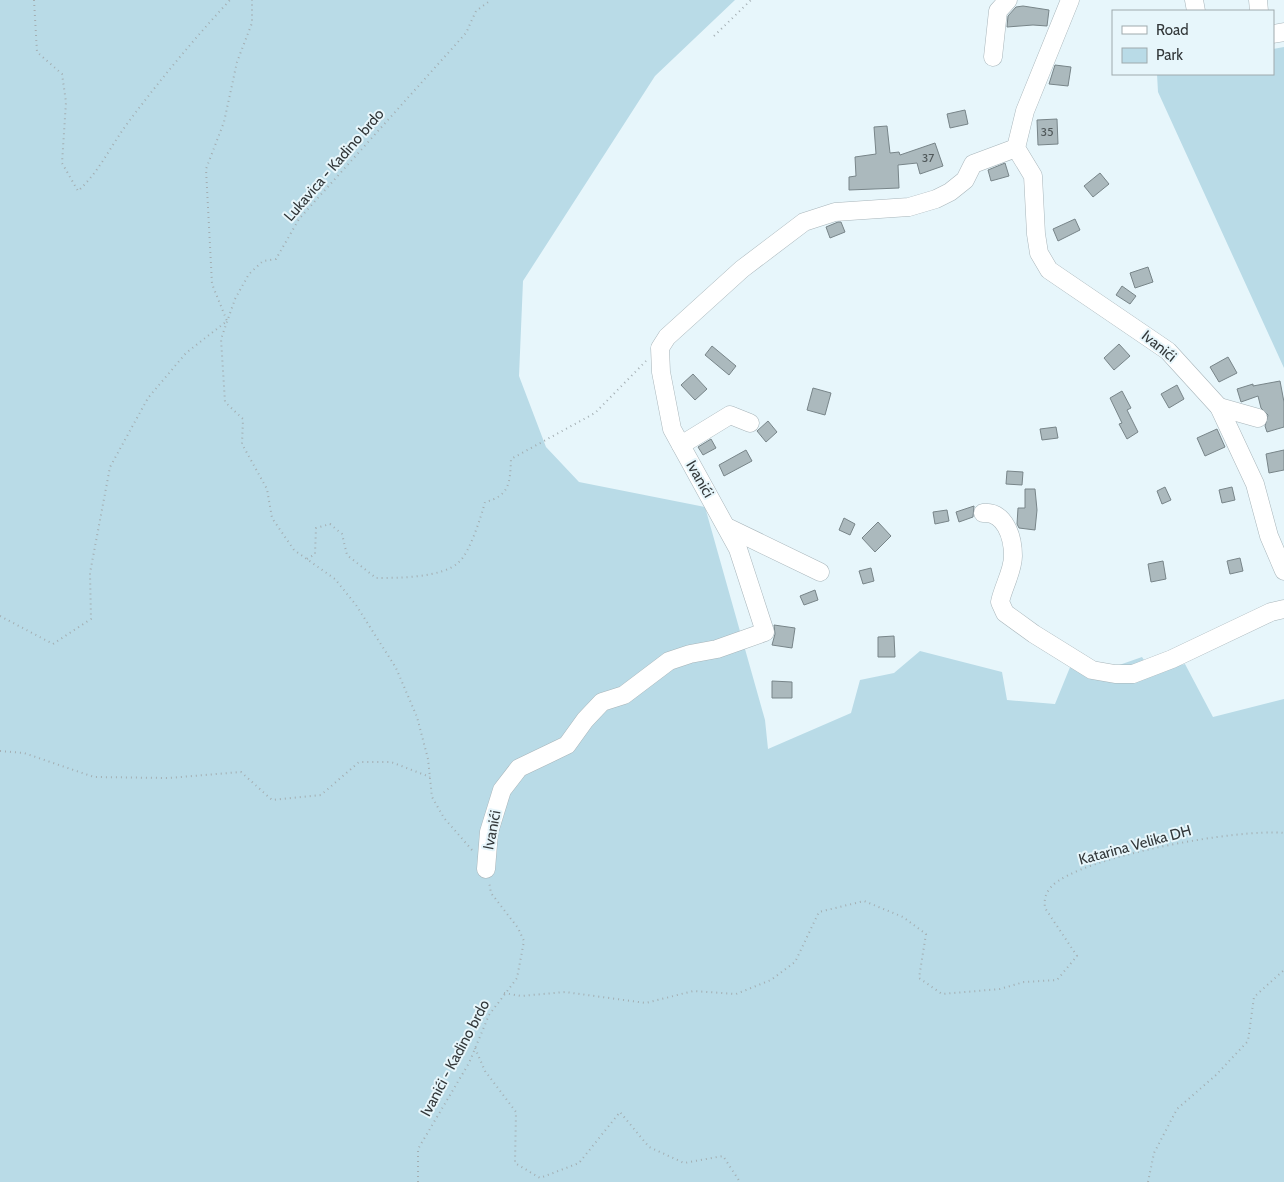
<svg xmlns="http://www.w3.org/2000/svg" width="1284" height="1182" font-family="Cabin,sans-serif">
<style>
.green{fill:#b9dbe7}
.building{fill:#abb9bd;stroke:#788589}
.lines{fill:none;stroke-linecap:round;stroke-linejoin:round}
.minor-casing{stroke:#a8b5ba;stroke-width:19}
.path{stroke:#a3aeb2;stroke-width:2;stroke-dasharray:1 4;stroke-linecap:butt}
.minor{stroke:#fff;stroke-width:18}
.labels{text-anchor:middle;stroke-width:4;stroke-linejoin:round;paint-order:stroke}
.number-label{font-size:12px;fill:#50585a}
.street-label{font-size:15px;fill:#323739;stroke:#e7f6fb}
</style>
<rect width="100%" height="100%" fill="#e7f6fb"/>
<g class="green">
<polygon points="0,0 735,0 655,76 523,281 519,376 546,447 579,482 705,507 765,720 768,749 851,713 860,680 894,673 920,651 1002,672 1007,700 1055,704 1075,655 1105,670 1142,657 1152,672 1185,664 1213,717 1284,699 1284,1182 0,1182"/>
<polygon points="1284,47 1284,368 1158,92 1157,74 1273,74 1273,49"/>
</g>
<g class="building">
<polygon points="1023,6 1049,10 1047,26 1033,25 1007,27 1008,16 1016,7"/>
<polygon points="1055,65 1071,67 1068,86 1049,84"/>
<polygon points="965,110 968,124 950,128 947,114"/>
<polygon points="1057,119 1058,144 1038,145 1037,120"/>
<polygon points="887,126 890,153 899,152 900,155 935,143 943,166 920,174 917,163 898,165 899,188 849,190 849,177 856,176 855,157 876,154 874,127"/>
<polygon points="1005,163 1009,176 991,181 988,170"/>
<polygon points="1100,173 1109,184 1093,197 1084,186"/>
<polygon points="1075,219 1080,230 1058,241 1053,229"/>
<polygon points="838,222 841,222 845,232 830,238 826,227"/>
<polygon points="1148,267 1153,282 1135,288 1130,273"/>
<polygon points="1122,286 1136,296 1130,304 1116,295"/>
<polygon points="1119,344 1130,356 1114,370 1104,358"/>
<polygon points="712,346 736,366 729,375 705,355"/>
<polygon points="1228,357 1237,373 1219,382 1210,367"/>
<polygon points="693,374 707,389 695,400 681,385"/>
<polygon points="1280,381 1284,402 1284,427 1267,432 1265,426 1268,415 1261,408 1258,396 1241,402 1237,389 1253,384 1253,386"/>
<polygon points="1177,385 1184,399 1169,408 1161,394"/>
<polygon points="813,388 831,393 825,415 807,410"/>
<polygon points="1122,391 1131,408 1127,410 1138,432 1127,439 1119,424 1122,423 1110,398"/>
<polygon points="768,421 777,432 766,442 757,431"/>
<polygon points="1056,427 1058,438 1042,440 1040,429"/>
<polygon points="1217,429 1225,447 1205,456 1197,438"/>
<polygon points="711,439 716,448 703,455 698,447"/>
<polygon points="746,450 752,461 724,476 719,465"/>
<polygon points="1284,450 1284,470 1269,473 1266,454"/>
<polygon points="1007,471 1023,472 1022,485 1006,484"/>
<polygon points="1165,487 1171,500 1162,504 1157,491"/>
<polygon points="1232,487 1235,500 1222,503 1219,490"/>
<polygon points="1025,489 1035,489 1037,510 1035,530 1019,528 1017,524 1018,508 1025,508"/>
<polygon points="974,506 973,517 959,522 956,512"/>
<polygon points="947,510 949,521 935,524 933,512"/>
<polygon points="844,518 855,524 850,535 839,530"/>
<polygon points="878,522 891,536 875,552 862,538"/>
<polygon points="1240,558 1243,571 1230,574 1227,561"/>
<polygon points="1163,561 1166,579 1151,582 1148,564"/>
<polygon points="871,568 874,581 863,584 859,571"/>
<polygon points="815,590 818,600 804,605 800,596"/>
<polygon points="774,625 795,628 792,648 772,645 775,634"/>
<polygon points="894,636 895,657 878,657 878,637"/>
<polygon points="772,681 792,682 792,698 772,698"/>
</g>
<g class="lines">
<defs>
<g id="minor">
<polyline points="1070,0 1025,111 1016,148 1033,176 1036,234 1039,253 1049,270 1168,351 1219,407 1255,484 1269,536 1284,571"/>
<polyline points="1194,0 1196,11"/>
<polyline points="1258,0 1259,11"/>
<polyline points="1273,34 1284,32"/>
<polyline points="993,57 998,11 1008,0"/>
<polyline points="1219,407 1258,418"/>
<polyline points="681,445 730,415 750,423"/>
<path d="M983,513C1005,511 1013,537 1013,556C1013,571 1003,587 1000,602L1005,613L1034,634L1092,670L1115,674H1133L1172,659L1271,612L1284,609"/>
<polyline points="727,527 820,572"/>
<polyline points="486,869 489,832 502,790 519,768 567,745 585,720 602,702 624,695 669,661 690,654 717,649 765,632 738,549 672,429 661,372 660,348 667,337 742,269 804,222 835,212 909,207 936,199 950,192 965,180 973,164 1016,148"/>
</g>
</defs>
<use href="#minor" class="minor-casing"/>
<g class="path">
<path d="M34,0L37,52L62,74L66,102L62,163L78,191C99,172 110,147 127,124C159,81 193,40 230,0"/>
<polyline points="714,36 751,0"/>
<path d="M307,559L315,554L316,528L330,524L342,534L347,555L376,578C397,578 443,578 459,562C470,552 481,517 485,502C510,496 510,482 511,459L595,413L646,361"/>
<polyline points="0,616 53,644 91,619 90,573 110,467 148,398 186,353 227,321 212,284 206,169 224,122 237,62 252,23 252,0"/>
<polyline points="0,751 24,753 94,777 169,778 241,772 272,800 321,795 359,762 391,762 430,777"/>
<polyline points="472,850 444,818 432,797 428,759 417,717 396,668 356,605 335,579 294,550 272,518 267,489 242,444 243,419 225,402 221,339 235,299 249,274 263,261 276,259 299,219 466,33 476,11 491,0"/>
<path d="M504,993L521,996L565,992L646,1003L693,991L736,994L771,980L795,962L819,912L864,901L903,917L926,934L919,978L942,994L1000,989L1024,982L1057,980L1077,956L1045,908C1044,900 1045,894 1051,887C1080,856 1241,828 1284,833"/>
<polyline points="475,1048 485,1071 516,1112 515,1163 540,1178 579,1163 620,1112 649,1147 684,1163 723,1156 740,1182"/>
<polyline points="418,1182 418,1149 469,1063 489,1015 517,978 524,941 518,928 491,893 489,882"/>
<polyline points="1148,1182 1154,1153 1177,1109 1216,1075 1248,1041 1254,997 1284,970"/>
</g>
<use href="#minor" class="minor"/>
</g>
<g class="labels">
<g class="number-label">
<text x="1047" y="136">35</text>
<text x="928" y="162">37</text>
</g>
<g class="street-label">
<text transform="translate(334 165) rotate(-49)" y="5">Lukavica - Kadino brdo</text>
<text transform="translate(1159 346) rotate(39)" y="5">Ivanići</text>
<text transform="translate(700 479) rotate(60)" y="5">Ivanići</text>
<text transform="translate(492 830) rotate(-79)" y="5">Ivanići</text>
<text transform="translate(1135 845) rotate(-15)" y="5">Katarina Velika DH</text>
<text transform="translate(455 1058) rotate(-62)" y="5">Ivanići - Kadino brdo</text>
</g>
</g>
<rect x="1112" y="10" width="162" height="65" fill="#e7f6fb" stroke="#9faaad"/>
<rect x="1122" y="26" width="25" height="8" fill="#ffffff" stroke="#9faaad"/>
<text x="1156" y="35" font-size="15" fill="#323739">Road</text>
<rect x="1122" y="48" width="25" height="15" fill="#b9dbe7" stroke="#9faaad"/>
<text x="1156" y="60" font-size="15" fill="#323739">Park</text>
</svg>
